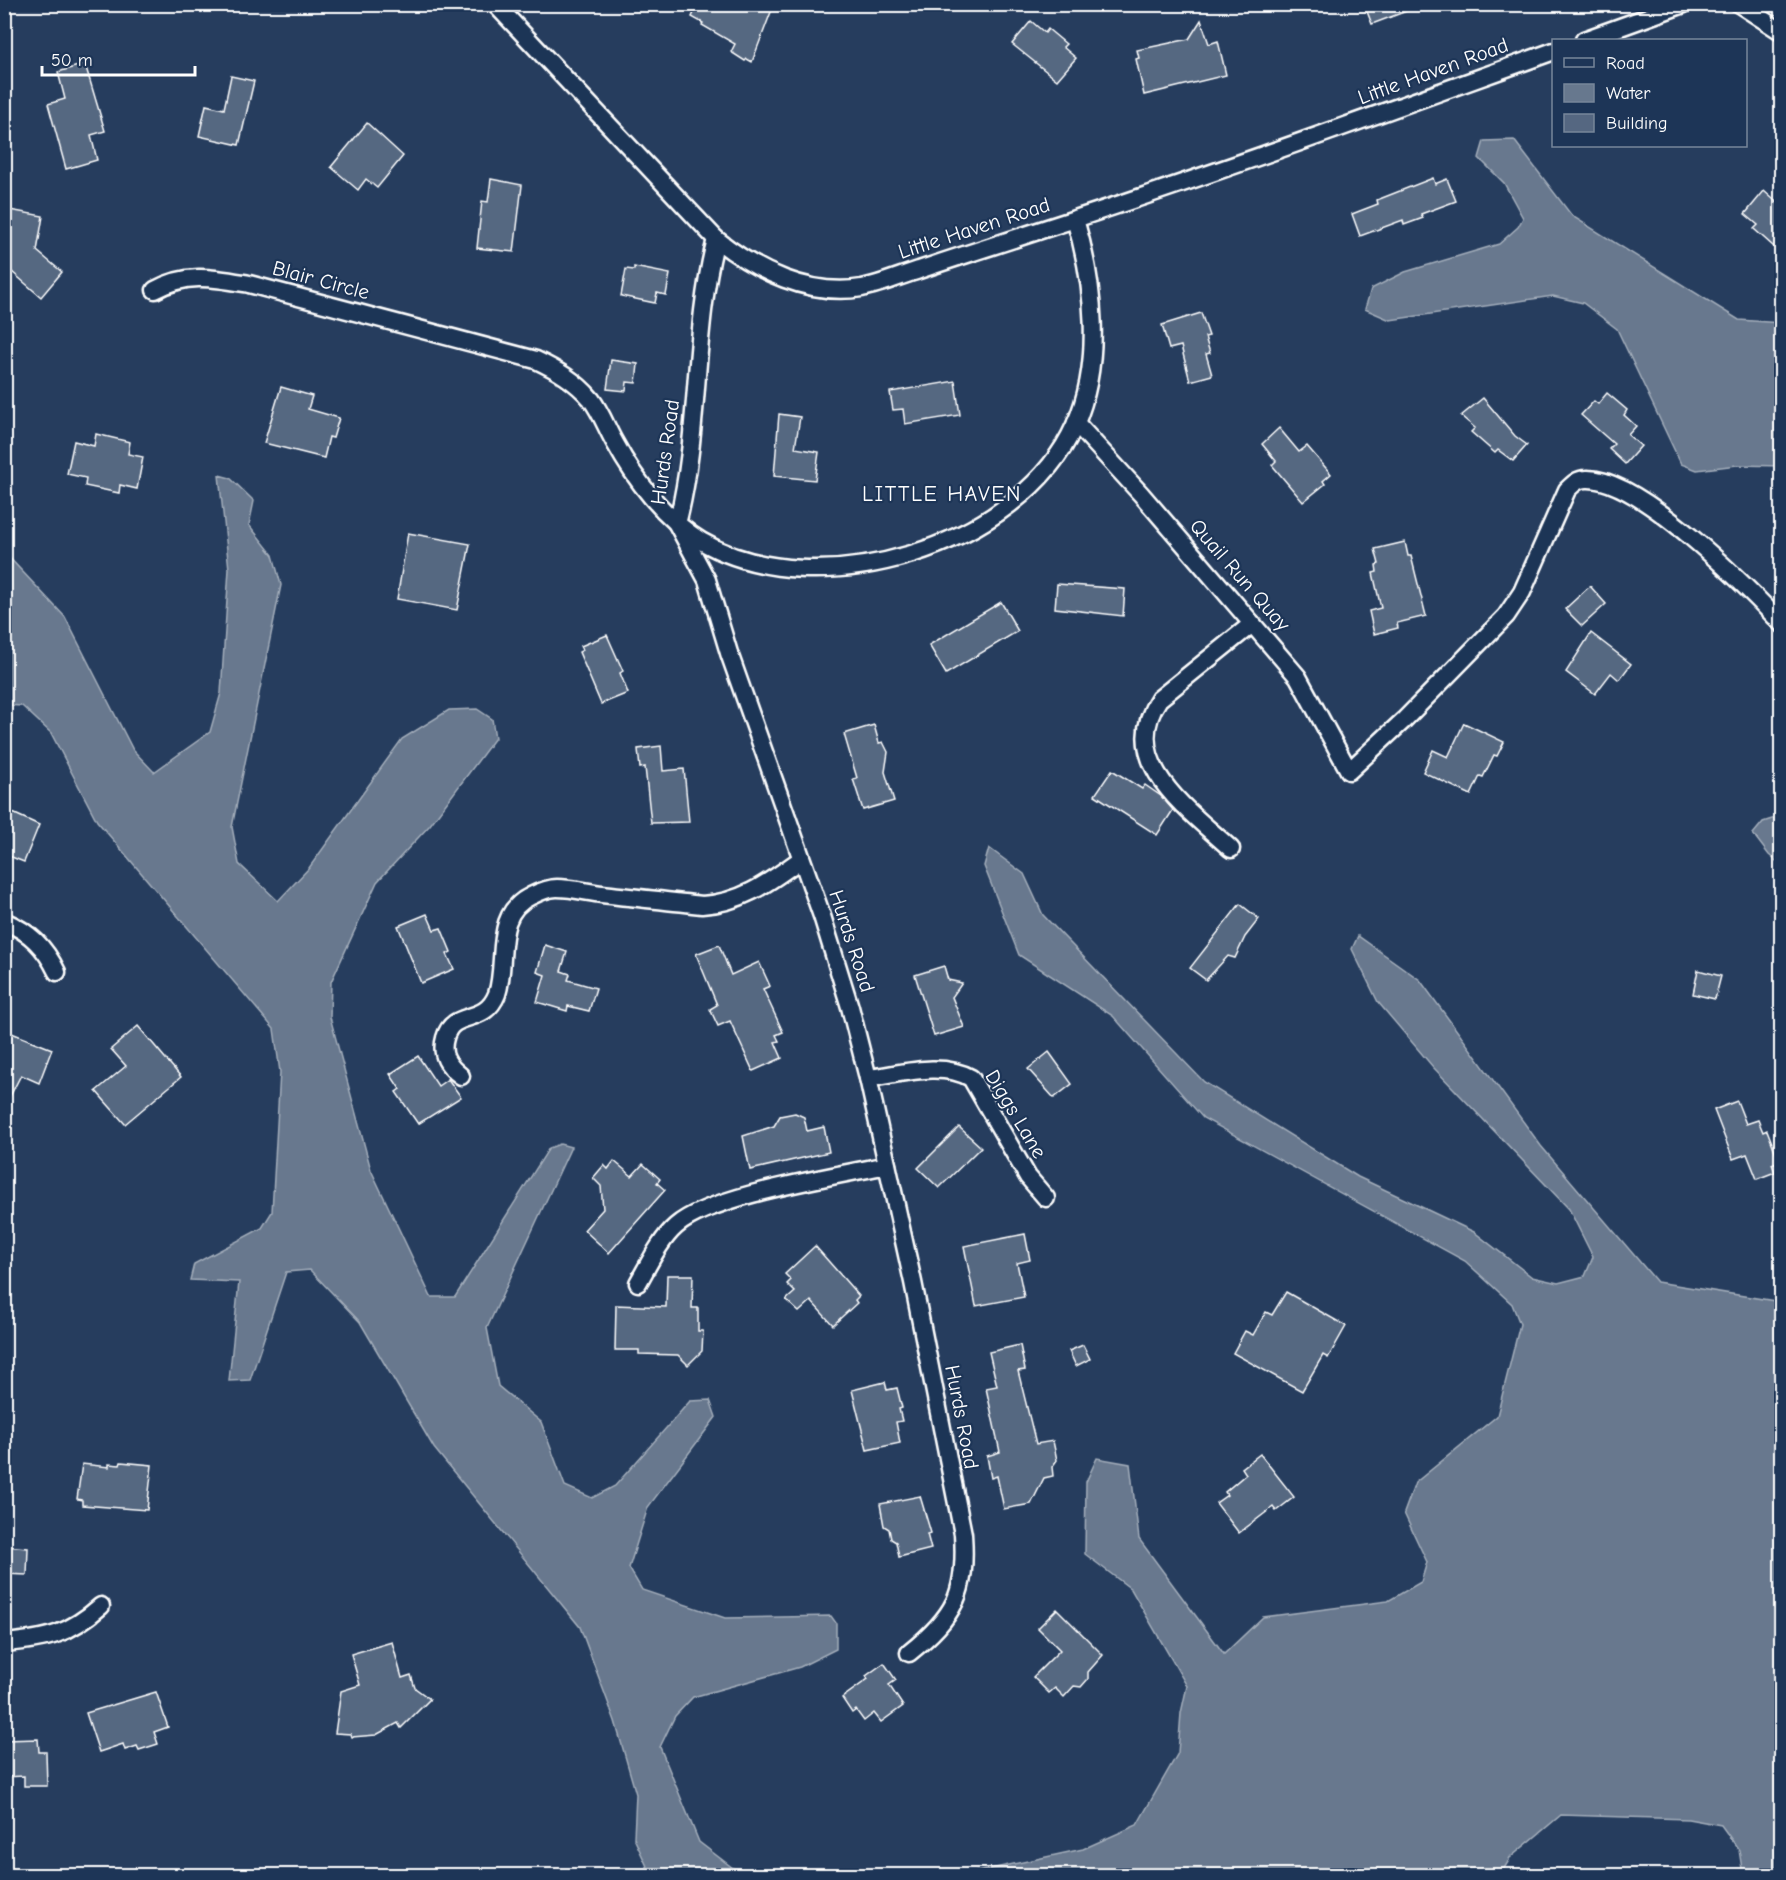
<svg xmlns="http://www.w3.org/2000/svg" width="1786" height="1880" font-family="'Comic Neue',sans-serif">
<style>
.water{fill:#67788e;stroke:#a4aebb;stroke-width:1.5}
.building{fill:#556781;stroke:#fff;stroke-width:1.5}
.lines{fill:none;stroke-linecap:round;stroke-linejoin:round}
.minor-casing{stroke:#fff;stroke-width:21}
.minor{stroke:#1d3557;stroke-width:16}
.labels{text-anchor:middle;stroke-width:4.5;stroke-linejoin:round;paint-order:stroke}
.street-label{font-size:21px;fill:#fff;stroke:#1d3557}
.neighbourhood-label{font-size:22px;letter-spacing:1.5px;fill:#fff;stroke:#1d3557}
</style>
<rect width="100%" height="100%" fill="#263d5e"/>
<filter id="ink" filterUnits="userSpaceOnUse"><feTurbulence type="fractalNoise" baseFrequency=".0167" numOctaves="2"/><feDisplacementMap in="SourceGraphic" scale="12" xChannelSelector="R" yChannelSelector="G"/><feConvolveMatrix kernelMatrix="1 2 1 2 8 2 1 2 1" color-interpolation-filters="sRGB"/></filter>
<g filter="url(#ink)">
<g class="water">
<polygon points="1514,140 1572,216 1739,320 1781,323 1781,466 1737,465 1697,470 1681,464 1617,329 1583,303 1553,296 1390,320 1365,309 1371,289 1405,272 1499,244 1518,227 1523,218 1504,183 1479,158 1484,141"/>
<polygon points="219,475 230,478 254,501 249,525 273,555 281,585 232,827 239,864 278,901 309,868 402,739 449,710 477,709 492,719 495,738 430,825 377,882 331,982 330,1017 371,1170 431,1297 455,1297 549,1148 560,1144 571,1147 487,1328 498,1386 541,1422 565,1486 592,1498 615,1486 690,1401 710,1400 716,1417 648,1507 629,1568 642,1590 725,1618 831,1616 836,1623 836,1649 800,1667 693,1697 675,1716 660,1747 699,1842 742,1875 651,1875 634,1838 636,1794 615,1721 580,1627 434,1448 360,1322 310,1270 286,1272 250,1380 229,1381 239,1282 190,1280 194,1264 262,1228 272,1212 280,1072 274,1029 97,821 51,733 22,706 5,705 4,552 65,617 133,750 154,772 210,732 221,693 229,569"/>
<polygon points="1778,817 1781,818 1781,865 1769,855 1753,834 1763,822"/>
<polygon points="989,848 1024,874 1043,915 1204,1082 1358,1177 1474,1232 1532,1277 1558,1283 1585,1276 1593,1257 1569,1209 1433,1067 1378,1002 1352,949 1358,936 1420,980 1541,1146 1657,1282 1781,1302 1781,1875 1743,1875 1739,1850 1721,1825 1688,1819 1561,1815 1511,1857 1500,1875 963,1875 1083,1849 1137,1825 1178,1753 1181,1713 1187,1686 1131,1589 1085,1554 1086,1482 1097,1458 1130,1464 1139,1539 1224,1654 1263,1617 1388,1601 1421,1582 1427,1562 1404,1513 1415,1483 1497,1416 1520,1324 1512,1304 1465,1261 1203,1118 1113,1016 1019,955 984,866"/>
</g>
<g class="building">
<polygon points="698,4 774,4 752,62 747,59 745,61 731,52 735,44 702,25 703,23 692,17"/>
<polygon points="1364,4 1420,4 1420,6 1372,24"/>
<polygon points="1201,20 1209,44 1218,41 1226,75 1144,95 1136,59 1139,58 1137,50 1189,39"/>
<polygon points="1031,21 1045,33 1048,29 1066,44 1063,47 1076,58 1057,80 1012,44"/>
<polygon points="85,64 105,131 91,135 97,160 66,169 48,104 65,99 58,72"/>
<polygon points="231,76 254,81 239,145 199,136 206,105 224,109"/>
<polygon points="367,123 403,156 377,188 366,179 358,190 331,167"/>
<polygon points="1433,178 1435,184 1447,179 1456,201 1421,214 1423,218 1404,225 1403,220 1360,236 1352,214 1378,204 1377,200"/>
<polygon points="491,179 522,185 514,252 477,248 482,201 488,202"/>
<polygon points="1764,191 1782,207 1782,254 1754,229 1758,225 1745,214"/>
<polygon points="4,209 43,216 37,251 62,272 41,297 4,265"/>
<polygon points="634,267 670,274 666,295 657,293 655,303 621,296 626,269 634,270"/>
<polygon points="1201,313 1209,336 1205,337 1210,353 1206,354 1212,375 1190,381 1181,346 1169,349 1162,325"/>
<polygon points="611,360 638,364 636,383 627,382 626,391 607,389"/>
<polygon points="955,381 960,415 905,424 903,409 893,410 890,392"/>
<polygon points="281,387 312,396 308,409 339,418 333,438 329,437 324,458 264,443"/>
<polygon points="1607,393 1627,410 1624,415 1636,426 1628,435 1641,446 1625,464 1609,449 1614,444 1581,415 1594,401 1598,404"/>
<polygon points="1483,398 1515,436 1527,445 1513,461 1498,450 1495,453 1471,432 1475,428 1461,416"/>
<polygon points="779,414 800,417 795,448 819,452 815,480 774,476"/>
<polygon points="1279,428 1299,452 1307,446 1331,474 1323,481 1325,484 1303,502 1272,465 1276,461 1262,444"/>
<polygon points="96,434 130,442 128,454 143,457 137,489 120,485 119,493 85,486 86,478 67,474 74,441 94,446"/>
<polygon points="408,533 470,544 457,610 397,599"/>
<polygon points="1405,542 1408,556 1411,556 1426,616 1397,623 1398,628 1374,634 1369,611 1381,608 1373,573 1377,572 1376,565 1379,564 1375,549"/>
<polygon points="1057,584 1125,589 1123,616 1055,608"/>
<polygon points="1590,586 1606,604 1582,626 1565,609"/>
<polygon points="1001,602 1018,631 946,674 929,645"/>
<polygon points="1591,633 1631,664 1619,680 1611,673 1595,694 1566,672"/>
<polygon points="607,635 623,671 620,673 628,693 601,704 579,652 583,650 581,646"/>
<polygon points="1464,723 1504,742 1497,756 1494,755 1483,777 1480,776 1471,795 1423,772 1433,750 1448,757"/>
<polygon points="874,725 879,743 883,742 888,752 885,772 894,801 863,810 853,779 857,778 844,734"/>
<polygon points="661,746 663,771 684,769 689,822 651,823 645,767 640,768 638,749"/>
<polygon points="1112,770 1142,789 1145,785 1161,796 1173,810 1157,835 1095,795"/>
<polygon points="4,809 39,825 24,862 4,854"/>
<polygon points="1240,904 1259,919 1245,937 1235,958 1228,956 1206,980 1190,968"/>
<polygon points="427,914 434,930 441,928 451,952 447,954 454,969 421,983 398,926"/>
<polygon points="545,945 567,952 561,971 570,974 568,980 596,988 589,1011 568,1006 567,1011 537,1002 545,975 537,972"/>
<polygon points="719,945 731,975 759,962 770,986 763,989 783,1032 776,1035 779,1041 775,1042 782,1058 753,1071 730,1021 718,1026 710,1009 717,1005 696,954"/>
<polygon points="944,966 948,980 962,983 952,997 964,1027 934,1036 915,975"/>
<polygon points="1698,970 1721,976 1715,999 1693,994"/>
<polygon points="138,1026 181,1077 125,1124 96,1091 126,1066 111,1049"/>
<polygon points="4,1030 52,1049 39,1083 21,1075 4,1108"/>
<polygon points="1049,1052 1072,1084 1054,1098 1028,1069"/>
<polygon points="418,1056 438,1086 448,1079 461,1097 418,1124 396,1092 400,1089 390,1074"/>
<polygon points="1737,1101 1746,1124 1758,1120 1763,1132 1767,1130 1779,1161 1772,1164 1775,1172 1757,1179 1747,1154 1733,1159 1714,1110"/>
<polygon points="795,1113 804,1117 807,1131 824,1127 829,1152 750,1170 743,1136 774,1126 780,1116"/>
<polygon points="959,1127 981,1147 939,1188 918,1168"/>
<polygon points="614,1161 632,1176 643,1164 660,1179 657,1183 665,1190 609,1253 584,1230 603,1209 601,1186 593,1178 604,1165 608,1169"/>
<polygon points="1025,1234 1030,1260 1017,1263 1024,1297 976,1306 964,1246"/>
<polygon points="815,1246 859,1296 855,1300 857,1303 833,1325 811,1301 799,1312 786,1300 795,1292 787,1284 791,1280 785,1274"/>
<polygon points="667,1275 693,1275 692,1308 698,1308 698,1331 703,1331 702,1351 688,1365 678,1355 639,1354 639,1350 615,1350 616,1305 666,1307"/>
<polygon points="1286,1292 1346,1326 1328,1358 1323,1355 1302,1391 1233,1353 1245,1331 1253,1335 1266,1312 1272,1315"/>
<polygon points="1020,1345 1025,1370 1018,1371 1036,1444 1053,1441 1057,1460 1052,1467 1053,1476 1044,1478 1031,1504 1004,1509 997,1476 991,1478 987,1456 1000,1452 986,1388 997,1386 989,1352"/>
<polygon points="1083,1345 1090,1359 1076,1366 1069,1351"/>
<polygon points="885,1382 887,1390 897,1388 902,1408 899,1409 902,1421 896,1422 900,1443 867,1450 852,1390"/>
<polygon points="1260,1454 1294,1497 1276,1511 1273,1507 1239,1533 1216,1503 1227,1495 1225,1492 1246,1474 1242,1468"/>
<polygon points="121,1462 152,1465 147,1510 82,1505 82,1500 77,1499 82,1464 109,1467 109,1464 120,1465"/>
<polygon points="920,1496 931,1533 927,1534 931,1549 899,1557 896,1542 891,1539 889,1529 884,1526 880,1504"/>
<polygon points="4,1546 28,1548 27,1575 4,1574"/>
<polygon points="1057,1609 1103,1655 1088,1672 1088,1679 1081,1687 1074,1686 1064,1697 1055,1688 1049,1693 1033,1677 1060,1650 1038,1628"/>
<polygon points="392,1642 402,1678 411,1675 415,1688 430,1699 401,1728 398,1723 376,1735 352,1737 351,1734 335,1733 341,1691 360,1685 351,1654"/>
<polygon points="884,1663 896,1680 889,1685 903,1706 881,1722 874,1713 864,1721 856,1710 852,1713 842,1698 868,1679 866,1676"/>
<polygon points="156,1692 168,1727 154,1732 158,1744 139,1750 137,1746 125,1750 123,1744 99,1752 86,1713"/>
<polygon points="38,1739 39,1752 46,1752 47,1786 24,1786 24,1776 4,1777 4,1740"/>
</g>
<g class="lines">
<defs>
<g id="minor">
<path d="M495,4L716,239C756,271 810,297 862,288C881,284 900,276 919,270C960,256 1002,243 1044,229C1215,174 1384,112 1554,51"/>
<polyline points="1739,4 1782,32"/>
<polyline points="1584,40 1684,4"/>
<path d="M716,239C692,332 701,431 677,524L707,580L729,653L822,916L850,1007L868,1078L913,1282L963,1534C967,1593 955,1616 909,1653"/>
<path d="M155,290C188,272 214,278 249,284L536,360C557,370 576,381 591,399C601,412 607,429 615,443C635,480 665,519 701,541C816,609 1021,547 1075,425C1103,362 1094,283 1075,219"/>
<path d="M1076,423L1141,494L1298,677L1349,771L1404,720L1506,616L1522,592L1567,490C1573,484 1578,479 1586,479C1638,476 1747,587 1782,624"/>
<path d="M1231,849C1190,811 1117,762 1159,699L1252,624"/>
<path d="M4,921C30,932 45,947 57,972"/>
<path d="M461,1076C448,1066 440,1055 445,1038C453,1008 484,1027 497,994C508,961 492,914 531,896C539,892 548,888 557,888C572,888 587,892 602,894C635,898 669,901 702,905C742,903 769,882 801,859"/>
<path d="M868,1078C901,1074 941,1061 971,1078L1028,1177L1046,1198"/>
<path d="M638,1283C649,1264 660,1240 676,1226C711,1195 837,1176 887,1165"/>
<path d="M4,1643C48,1639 68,1635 101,1606"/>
</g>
</defs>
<use href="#minor" class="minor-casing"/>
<use href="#minor" class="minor"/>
</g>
</g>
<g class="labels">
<g class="street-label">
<text transform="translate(1433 71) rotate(-20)" y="7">Little Haven Road</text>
<text transform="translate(974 228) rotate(-18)" y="7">Little Haven Road</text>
<text transform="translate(321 280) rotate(15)" y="7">Blair Circle</text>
<text transform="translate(665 452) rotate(-82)" y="7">Hurds Road</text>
<text transform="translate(1240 575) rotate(49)" y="7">Quail Run Quay</text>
<text transform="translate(852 941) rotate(72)" y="7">Hurds Road</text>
<text transform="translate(1016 1114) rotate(59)" y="7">Diggs Lane</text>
<text transform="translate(962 1417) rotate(79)" y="7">Hurds Road</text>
</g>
<g class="neighbourhood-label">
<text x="942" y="501">LITTLE HAVEN</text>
</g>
</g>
<rect width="1786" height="1880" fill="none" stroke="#1d3557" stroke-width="24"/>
<rect x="12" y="12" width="1762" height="1856" fill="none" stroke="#fff" stroke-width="2" filter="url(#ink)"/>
<rect x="1552" y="39" width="195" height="108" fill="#1d3557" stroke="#77869a" stroke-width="1.5"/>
<rect x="1564" y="58" width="30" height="9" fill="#1d3557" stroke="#77869a" stroke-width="1.5"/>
<text x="1606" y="69" font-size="18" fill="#ffffff">Road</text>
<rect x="1564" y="84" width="30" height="18" fill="#67788e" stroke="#77869a" stroke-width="1.5"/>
<text x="1606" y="99" font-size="18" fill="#ffffff">Water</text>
<rect x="1564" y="114" width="30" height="18" fill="#556781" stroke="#77869a" stroke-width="1.5"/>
<text x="1606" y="129" font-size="18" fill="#ffffff">Building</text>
<path d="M42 66v9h153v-9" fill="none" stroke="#ffffff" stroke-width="3"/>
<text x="51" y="66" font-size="18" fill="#ffffff" stroke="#1d3557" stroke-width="4.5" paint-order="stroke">50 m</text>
</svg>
